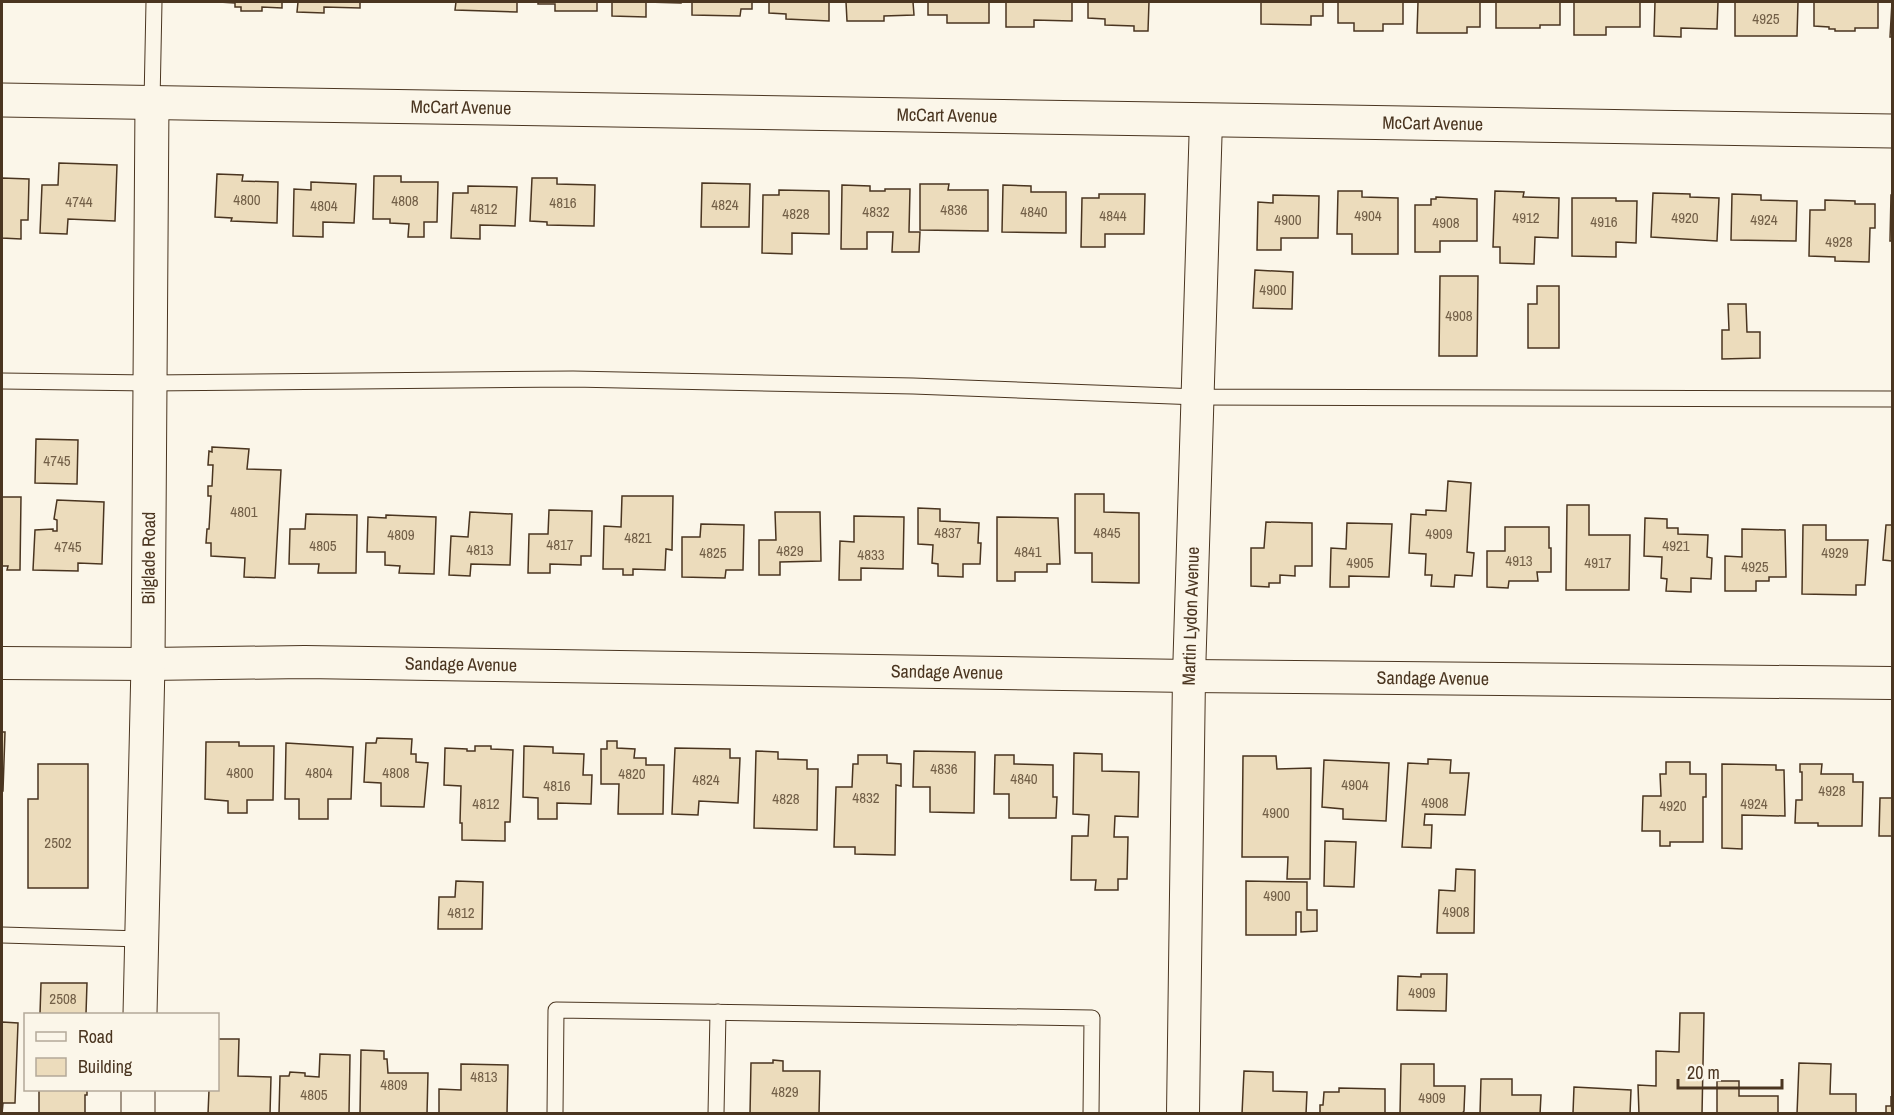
<svg xmlns="http://www.w3.org/2000/svg" width="1894" height="1115" font-family="'Archivo Narrow',sans-serif">
<style>
.building{fill:#ecdcbc;stroke:#4a3520;stroke-width:1.5}
.lines{fill:none;stroke-linecap:round;stroke-linejoin:round}
.service-casing{stroke:#4a3520;stroke-width:17}
.minor-casing{stroke:#4a3520;stroke-width:34}
.tertiary-casing{stroke:#4a3520;stroke-width:35}
.secondary-casing{stroke:#4a3520;stroke-width:35}
.service{stroke:#fbf6e9;stroke-width:15}
.minor{stroke:#fbf6e9;stroke-width:32}
.tertiary{stroke:#fbf6e9;stroke-width:33}
.secondary{stroke:#fbf6e9;stroke-width:33}
.labels{text-anchor:middle;stroke-width:4.5;stroke-linejoin:round;paint-order:stroke}
.number-label{font-size:15px;fill:#725f47}
.street-label{font-size:18px;fill:#4a3520;stroke:#fbf6e9}
</style>
<rect width="100%" height="100%" fill="#fbf6e9"/>
<g class="building">
<polygon points="219,2 282,2 282,8 262,7 262,11 241,11 241,7 235,7 235,3"/>
<polygon points="298,2 360,2 360,8 324,7 324,13 297,12"/>
<polygon points="456,2 517,2 517,12 455,10"/>
<polygon points="538,2 597,2 597,11 555,11 555,4 538,4"/>
<polygon points="612,2 681,2 681,3 646,2 646,17 612,16"/>
<polygon points="692,2 752,2 752,9 741,9 740,16 692,15"/>
<polygon points="769,2 829,2 829,21 786,19 786,14 769,13"/>
<polygon points="846,2 913,2 914,15 884,16 884,21 847,21"/>
<polygon points="928,2 989,2 989,23 947,23 947,15 928,15"/>
<polygon points="1006,2 1072,2 1072,21 1034,20 1034,27 1006,27"/>
<polygon points="1088,2 1149,2 1148,31 1134,31 1134,26 1105,25 1105,19 1088,18"/>
<polygon points="1261,2 1323,2 1323,16 1311,16 1311,25 1261,24"/>
<polygon points="1338,2 1403,2 1403,24 1383,24 1383,31 1354,31 1354,23 1338,23"/>
<polygon points="1418,2 1480,2 1480,27 1467,27 1467,33 1417,33"/>
<polygon points="1496,2 1560,2 1560,25 1540,25 1540,28 1496,28"/>
<polygon points="1574,2 1640,2 1640,27 1606,27 1606,35 1574,35"/>
<polygon points="1655,2 1718,2 1717,29 1681,28 1681,37 1654,36"/>
<polygon points="1735,2 1798,2 1797,36 1735,36"/>
<polygon points="1814,2 1878,2 1878,28 1855,28 1855,31 1835,31 1835,29 1829,29 1829,27 1814,26"/>
<polygon points="1892,2 1892,37 1890,37"/>
<polygon points="59,163 117,165 115,221 68,219 67,234 40,233 42,185 58,185"/>
<polygon points="217,174 243,175 242,181 278,182 277,223 231,221 232,218 215,217"/>
<polygon points="374,176 401,176 401,182 438,182 437,222 424,222 424,237 408,237 409,224 390,223 390,219 373,219"/>
<polygon points="2,178 29,179 28,220 21,220 21,239 2,238"/>
<polygon points="532,178 557,178 557,184 595,185 594,226 547,225 547,222 530,221"/>
<polygon points="311,182 356,184 354,223 323,222 323,237 293,236 294,189 311,190"/>
<polygon points="702,183 750,184 749,227 701,227"/>
<polygon points="920,184 949,184 948,190 988,190 988,231 920,230"/>
<polygon points="842,185 870,186 870,191 885,191 885,189 910,189 909,232 920,232 919,252 892,252 893,232 867,232 867,249 841,249"/>
<polygon points="1003,185 1031,186 1031,192 1066,192 1066,233 1002,232"/>
<polygon points="468,186 517,187 515,226 480,225 480,239 451,238 453,193 468,193"/>
<polygon points="779,190 829,191 829,234 792,233 792,254 762,253 763,195 779,195"/>
<polygon points="1338,191 1362,191 1362,197 1398,198 1398,254 1352,254 1352,234 1337,234"/>
<polygon points="1495,191 1524,192 1523,197 1559,198 1558,238 1535,237 1534,264 1500,263 1500,247 1493,247"/>
<polygon points="1653,193 1690,194 1690,197 1719,198 1717,241 1651,237"/>
<polygon points="1099,194 1145,194 1144,234 1105,234 1105,247 1081,247 1082,198 1099,198"/>
<polygon points="1732,194 1761,195 1761,200 1797,201 1796,241 1731,240"/>
<polygon points="1273,195 1319,196 1318,238 1281,238 1281,250 1257,250 1258,202 1273,203"/>
<polygon points="1891,195 1892,195 1892,241 1890,241"/>
<polygon points="1436,197 1477,199 1477,241 1440,241 1440,252 1415,252 1415,205 1431,205 1431,199 1436,199"/>
<polygon points="1572,198 1616,198 1616,201 1637,201 1636,243 1616,242 1616,257 1572,256"/>
<polygon points="1825,200 1855,201 1855,204 1875,204 1875,228 1870,228 1869,262 1835,261 1835,257 1809,256 1810,210 1825,210"/>
<polygon points="1255,270 1293,272 1292,309 1253,308"/>
<polygon points="1440,276 1478,276 1477,356 1439,356"/>
<polygon points="1537,286 1559,286 1559,348 1528,348 1528,304 1537,304"/>
<polygon points="1728,304 1746,304 1747,332 1760,332 1760,358 1722,359 1722,330 1729,330"/>
<polygon points="36,439 78,440 77,484 35,483"/>
<polygon points="212,447 249,449 247,469 281,470 275,578 244,577 245,558 211,556 211,543 206,543 207,529 209,529 211,496 208,496 208,486 212,486 213,465 208,465 209,451 212,452"/>
<polygon points="1448,481 1471,483 1467,552 1474,553 1472,576 1455,575 1454,587 1431,586 1432,575 1425,575 1426,554 1409,553 1411,514 1426,515 1426,510 1446,511"/>
<polygon points="1075,494 1104,494 1104,512 1139,513 1139,583 1092,582 1092,553 1075,553"/>
<polygon points="622,496 673,496 672,550 666,549 665,570 633,569 633,575 623,575 623,569 603,569 604,526 621,527"/>
<polygon points="2,497 21,497 20,570 7,570 8,566 2,566"/>
<polygon points="57,500 104,502 102,564 78,563 78,571 33,570 35,530 53,529 53,531 57,531 57,520 54,519"/>
<polygon points="1567,505 1589,505 1589,535 1630,535 1629,590 1566,590"/>
<polygon points="918,508 940,509 940,521 979,523 978,543 981,543 980,564 963,564 963,577 938,576 938,564 932,563 933,545 918,544"/>
<polygon points="549,510 592,511 591,556 581,556 581,565 550,564 550,573 528,573 529,534 548,534"/>
<polygon points="470,512 512,514 510,565 471,564 470,576 449,575 451,536 468,537"/>
<polygon points="775,512 820,512 821,561 780,562 780,575 759,575 759,540 776,540"/>
<polygon points="306,514 357,515 356,573 318,573 319,564 289,564 290,529 305,529"/>
<polygon points="386,515 436,517 434,574 399,573 400,566 385,565 385,552 367,552 368,517 386,518"/>
<polygon points="854,516 904,517 903,569 861,568 861,580 839,580 840,541 854,542"/>
<polygon points="997,517 1058,518 1060,564 1047,564 1047,572 1015,572 1015,581 997,581"/>
<polygon points="1645,518 1667,519 1667,528 1678,528 1678,534 1708,535 1707,557 1712,558 1711,579 1691,578 1691,592 1666,591 1667,579 1661,578 1662,557 1644,556"/>
<polygon points="1266,522 1312,523 1312,566 1295,566 1295,576 1280,575 1280,583 1269,583 1269,587 1251,586 1251,548 1264,548"/>
<polygon points="1347,523 1392,524 1389,577 1349,576 1349,587 1330,587 1331,548 1346,549"/>
<polygon points="701,524 744,525 743,570 726,570 725,578 682,577 682,537 700,537"/>
<polygon points="1803,525 1826,525 1826,540 1868,540 1865,585 1856,585 1856,595 1802,594"/>
<polygon points="1886,525 1892,525 1892,561 1883,560"/>
<polygon points="1505,527 1549,527 1549,548 1551,548 1551,572 1537,572 1538,581 1509,581 1508,588 1487,587 1487,551 1505,551"/>
<polygon points="1742,529 1785,530 1786,577 1769,577 1769,581 1756,581 1756,591 1725,591 1725,556 1742,557"/>
<polygon points="2,732 5,732 3,791 2,791"/>
<polygon points="377,738 412,739 411,754 416,754 416,762 428,763 424,807 381,806 381,783 364,782 366,743 376,743"/>
<polygon points="607,741 617,741 617,748 635,749 634,758 646,758 646,765 664,765 663,814 618,814 619,784 601,784 601,749 607,749"/>
<polygon points="206,742 239,742 239,746 274,746 273,800 247,800 247,813 228,813 228,801 205,799"/>
<polygon points="286,743 353,747 351,799 328,799 328,819 299,819 299,799 285,799"/>
<polygon points="475,746 491,746 491,749 513,750 510,822 505,822 505,841 462,840 462,823 460,823 461,786 444,785 445,748 467,749 467,751 475,751"/>
<polygon points="524,746 553,747 553,753 584,754 583,775 592,775 591,804 557,803 557,819 538,819 538,798 523,797"/>
<polygon points="675,748 730,749 730,758 740,758 738,803 699,801 698,815 672,814"/>
<polygon points="756,751 778,752 778,759 807,760 807,769 818,769 817,830 754,828"/>
<polygon points="914,751 975,752 974,813 930,812 930,787 913,787"/>
<polygon points="1074,753 1102,754 1102,771 1139,772 1138,817 1115,816 1114,837 1128,837 1127,879 1118,879 1118,890 1095,890 1096,880 1071,880 1072,836 1088,836 1089,815 1073,814"/>
<polygon points="858,755 887,755 887,763 901,764 901,786 896,785 895,855 855,854 855,847 834,847 836,787 852,787 853,764 858,764"/>
<polygon points="995,755 1014,755 1014,764 1053,765 1053,797 1057,797 1056,818 1009,818 1009,794 994,794"/>
<polygon points="1243,756 1276,756 1277,769 1311,768 1310,879 1287,879 1288,857 1242,857"/>
<polygon points="1428,759 1451,760 1450,773 1469,773 1465,815 1425,814 1424,825 1432,825 1431,848 1402,847 1408,763 1428,764"/>
<polygon points="1324,760 1389,763 1386,821 1343,819 1343,809 1322,807"/>
<polygon points="1666,762 1690,762 1690,774 1706,774 1706,797 1703,797 1703,842 1670,842 1670,846 1660,846 1660,831 1642,831 1643,796 1661,796 1660,774 1666,774"/>
<polygon points="38,764 88,764 88,888 28,888 28,799 38,799"/>
<polygon points="1722,764 1776,765 1776,770 1784,770 1785,816 1742,815 1742,849 1722,848"/>
<polygon points="1800,764 1822,764 1821,774 1853,774 1853,782 1863,782 1862,826 1818,826 1818,823 1795,823 1796,800 1802,800 1802,772 1800,772"/>
<polygon points="1880,798 1892,798 1892,836 1879,836"/>
<polygon points="1325,841 1356,842 1354,887 1324,886"/>
<polygon points="1456,869 1475,870 1474,933 1437,933 1439,890 1455,891"/>
<polygon points="456,881 483,882 482,929 438,929 439,897 455,897"/>
<polygon points="1246,881 1307,882 1307,910 1317,910 1317,931 1301,932 1301,912 1296,912 1296,935 1246,935"/>
<polygon points="1421,974 1447,974 1446,1011 1397,1010 1398,976 1421,977"/>
<polygon points="41,983 87,983 86,1014 40,1014"/>
<polygon points="1680,1013 1704,1013 1702,1114 1639,1114 1638,1085 1656,1086 1656,1051 1679,1052"/>
<polygon points="2,1022 18,1023 15,1103 3,1103 2,1114"/>
<polygon points="218,1039 239,1039 238,1076 271,1077 270,1114 208,1114 209,1090 218,1090"/>
<polygon points="361,1050 384,1051 384,1059 387,1059 388,1073 428,1073 427,1114 360,1114"/>
<polygon points="320,1054 350,1055 349,1114 279,1114 280,1076 289,1076 290,1072 305,1073 305,1076 319,1077"/>
<polygon points="773,1060 783,1061 783,1071 820,1071 819,1114 750,1114 751,1063 773,1063"/>
<polygon points="1799,1063 1831,1064 1830,1094 1856,1094 1856,1114 1797,1114"/>
<polygon points="461,1064 508,1065 507,1114 439,1114 439,1089 461,1090"/>
<polygon points="1401,1064 1434,1064 1434,1086 1465,1086 1464,1111 1462,1114 1400,1114"/>
<polygon points="1244,1071 1273,1072 1273,1091 1307,1092 1306,1114 1242,1114"/>
<polygon points="1481,1079 1512,1079 1512,1095 1541,1095 1540,1114 1480,1114"/>
<polygon points="1717,1081 1739,1081 1739,1096 1778,1096 1778,1114 1717,1114"/>
<polygon points="1574,1087 1631,1090 1630,1114 1558,1114 1573,1113"/>
<polygon points="1339,1088 1385,1089 1385,1114 1320,1114 1320,1105 1323,1105 1324,1092 1339,1092"/>
<polygon points="39,1090 87,1090 87,1095 85,1095 85,1114 39,1114"/>
<polygon points="1891,1096 1892,1114 1886,1114 1886,1106 1891,1106"/>
</g>
<g class="lines">
<defs>
<g id="service">
<polyline points="152,102 154,2"/>
<polyline points="2,381 150,383 573,379 913,386 1198,397 1892,399"/>
<polyline points="2,935 142,939"/>
<polyline points="555,1114 556,1010 1092,1018 1091,1114"/>
<polyline points="716,1114 718,1012"/>
</g>
<g id="minor">
<path id="s1" d="M2,663L148,664L305,662L1189,676L1892,683"/>
<path id="s2" d="M1183,1114L1189,676L1206,120"/>
</g>
<g id="tertiary">
<path id="s3" d="M140,1014L148,664L152,102"/>
<polyline points="138,1114 138,1090"/>
</g>
<g id="secondary">
<path id="s4" d="M2,100L1892,131"/>
</g>
</defs>
<use href="#service" class="service-casing"/>
<use href="#minor" class="minor-casing"/>
<use href="#tertiary" class="tertiary-casing"/>
<use href="#secondary" class="secondary-casing"/>
<use href="#service" class="service"/>
<use href="#minor" class="minor"/>
<use href="#tertiary" class="tertiary"/>
<use href="#secondary" class="secondary"/>
</g>
<g class="labels">
<g class="number-label">
<text x="1766" y="24">4925</text>
<text x="247" y="205">4800</text>
<text x="405" y="206">4808</text>
<text x="79" y="207">4744</text>
<text x="563" y="208">4816</text>
<text x="725" y="210">4824</text>
<text x="324" y="211">4804</text>
<text x="484" y="214">4812</text>
<text x="954" y="215">4836</text>
<text x="876" y="217">4832</text>
<text x="1034" y="217">4840</text>
<text x="796" y="219">4828</text>
<text x="1113" y="221">4844</text>
<text x="1368" y="221">4904</text>
<text x="1526" y="223">4912</text>
<text x="1685" y="223">4920</text>
<text x="1288" y="225">4900</text>
<text x="1764" y="225">4924</text>
<text x="1604" y="227">4916</text>
<text x="1446" y="228">4908</text>
<text x="1839" y="247">4928</text>
<text x="1273" y="295">4900</text>
<text x="1459" y="321">4908</text>
<text x="57" y="466">4745</text>
<text x="244" y="517">4801</text>
<text x="948" y="538">4837</text>
<text x="1107" y="538">4845</text>
<text x="1439" y="539">4909</text>
<text x="401" y="540">4809</text>
<text x="638" y="543">4821</text>
<text x="560" y="550">4817</text>
<text x="323" y="551">4805</text>
<text x="1676" y="551">4921</text>
<text x="68" y="552">4745</text>
<text x="480" y="555">4813</text>
<text x="790" y="556">4829</text>
<text x="1028" y="557">4841</text>
<text x="713" y="558">4825</text>
<text x="1835" y="558">4929</text>
<text x="871" y="560">4833</text>
<text x="1519" y="566">4913</text>
<text x="1360" y="568">4905</text>
<text x="1598" y="568">4917</text>
<text x="1755" y="572">4925</text>
<text x="944" y="774">4836</text>
<text x="240" y="778">4800</text>
<text x="319" y="778">4804</text>
<text x="396" y="778">4808</text>
<text x="632" y="779">4820</text>
<text x="1024" y="784">4840</text>
<text x="706" y="785">4824</text>
<text x="1355" y="790">4904</text>
<text x="557" y="791">4816</text>
<text x="1832" y="796">4928</text>
<text x="866" y="803">4832</text>
<text x="786" y="804">4828</text>
<text x="1435" y="808">4908</text>
<text x="486" y="809">4812</text>
<text x="1754" y="809">4924</text>
<text x="1673" y="811">4920</text>
<text x="1276" y="818">4900</text>
<text x="58" y="848">2502</text>
<text x="1277" y="901">4900</text>
<text x="1456" y="917">4908</text>
<text x="461" y="918">4812</text>
<text x="1422" y="998">4909</text>
<text x="63" y="1004">2508</text>
<text x="484" y="1082">4813</text>
<text x="394" y="1090">4809</text>
<text x="785" y="1097">4829</text>
<text x="314" y="1100">4805</text>
<text x="1432" y="1103">4909</text>
</g>
<g class="street-label">
<text dy="6" stroke="none"><textPath href="#s4" startOffset="459">McCart Avenue</textPath></text>
<text dy="6" stroke="none"><textPath href="#s4" startOffset="945">McCart Avenue</textPath></text>
<text dy="6" stroke="none"><textPath href="#s4" startOffset="1431">McCart Avenue</textPath></text>
<text dy="6" stroke="none"><textPath href="#s3" startOffset="456">Bilglade Road</textPath></text>
<text dy="6" stroke="none"><textPath href="#s2" startOffset="498">Martin Lydon Avenue</textPath></text>
<text dy="6" stroke="none"><textPath href="#s1" startOffset="459">Sandage Avenue</textPath></text>
<text dy="6" stroke="none"><textPath href="#s1" startOffset="945">Sandage Avenue</textPath></text>
<text dy="6" stroke="none"><textPath href="#s1" startOffset="1431">Sandage Avenue</textPath></text>
</g>
</g>
<rect width="1894" height="1115" fill="none" stroke="#4a3520" stroke-width="6"/>
<rect x="24" y="1013" width="195" height="78" fill="#fbf6e9" stroke="#b4a999" stroke-width="1.5"/>
<rect x="36" y="1032" width="30" height="9" fill="#fbf6e9" stroke="#b4a999" stroke-width="1.5"/>
<text x="78" y="1043" font-size="18" fill="#4a3520">Road</text>
<rect x="36" y="1058" width="30" height="18" fill="#ecdcbc" stroke="#b4a999" stroke-width="1.5"/>
<text x="78" y="1073" font-size="18" fill="#4a3520">Building</text>
<path d="M1678 1079v9h104v-9" fill="none" stroke="#4a3520" stroke-width="3"/>
<text x="1687" y="1079" font-size="18" fill="#4a3520" stroke="#fbf6e9" stroke-width="4.5" paint-order="stroke">20 m</text>
</svg>
